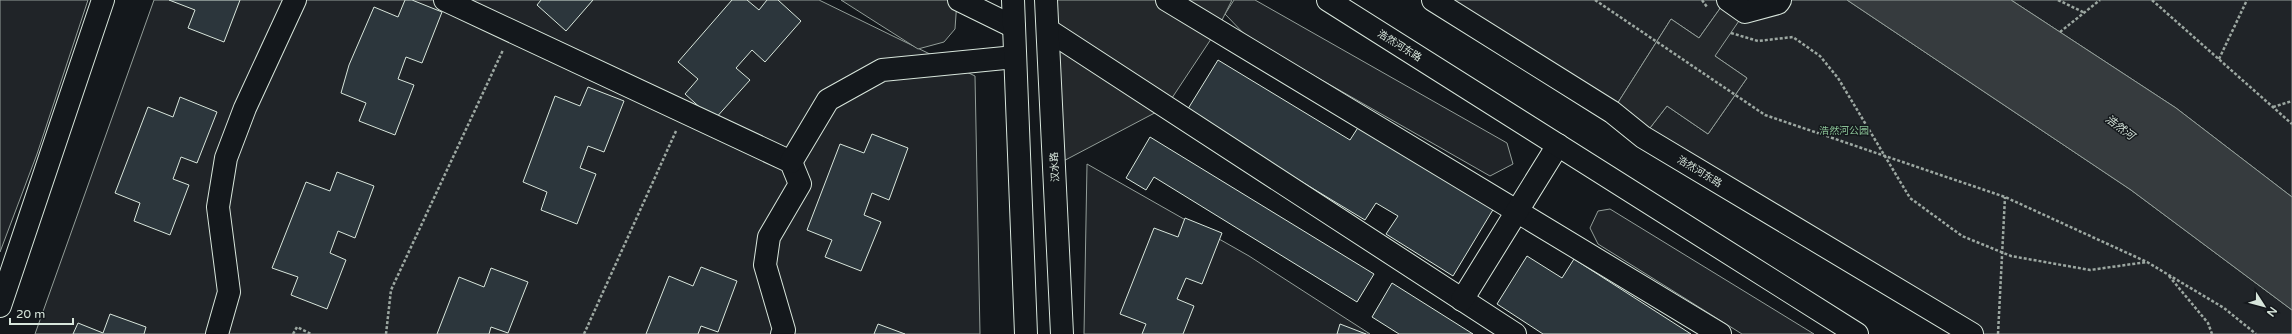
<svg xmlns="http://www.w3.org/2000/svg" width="2292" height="334" font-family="'Varela Round','Noto Sans SC',sans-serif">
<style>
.green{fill:#202428;stroke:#939e99}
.parking{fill:#24282b;stroke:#939e99}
.water{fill:#363b3e;stroke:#939e99}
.building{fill:#2c363c;stroke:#d8e6dc}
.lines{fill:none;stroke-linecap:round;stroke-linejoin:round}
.minor-casing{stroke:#d8e6dc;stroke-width:24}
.major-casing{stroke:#d8e6dc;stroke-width:24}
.path{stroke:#9da8a2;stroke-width:2.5;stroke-dasharray:3 2;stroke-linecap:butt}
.minor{stroke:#14181c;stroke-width:22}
.major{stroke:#14181c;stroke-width:22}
.labels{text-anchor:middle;stroke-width:3;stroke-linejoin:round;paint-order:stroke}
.street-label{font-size:10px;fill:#d8e6dc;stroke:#14181c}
.park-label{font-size:10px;fill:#8ac095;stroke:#14181c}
.water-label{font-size:11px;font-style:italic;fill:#d8e6dc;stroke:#14181c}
</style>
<rect width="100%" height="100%" fill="#14181c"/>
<g class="green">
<polygon points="0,0 88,0 37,154 0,252"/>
<polygon points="154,0 819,0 975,76 980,334 35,334"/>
<polygon points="1234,0 1255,0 1507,143 1513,164 1490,176 1248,38 1225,14"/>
<polygon points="1433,0 1726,0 1699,38 1671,19 1612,112"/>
<polygon points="1728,0 1847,0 2131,190 2292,310 2292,334 1972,334 1643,137 1667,106 1708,134 1747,78 1715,56"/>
<polygon points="2011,0 2292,0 2292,197 2176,108"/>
<polygon points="1087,164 1249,256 1370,334 1084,334"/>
<polygon points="1610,209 1814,334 1742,334 1598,244 1590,228 1598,211"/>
</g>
<g class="parking">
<polygon points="841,0 957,0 955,29 944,42 918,49"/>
<polygon points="1052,0 1232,0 1217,30 1166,107 1054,166"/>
<polygon points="1726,0 1745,12 1715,56 1747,78 1708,134 1667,106 1643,137 1612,112 1671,19 1699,38"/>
</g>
<polygon class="water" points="1847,0 2011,0 2176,108 2292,197 2292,310 2131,190"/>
<g class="building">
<polygon points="169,0 240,0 224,42 188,28 195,10"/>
<polygon points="405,0 412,0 442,12 422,63 406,57 398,79 414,85 395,135 359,121 366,103 341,93 349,65 374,7 398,17"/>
<polygon points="541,0 593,0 566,31 537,5"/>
<polygon points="732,0 747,0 759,10 767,0 778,0 801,21 765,62 752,50 736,68 750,80 714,120 685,94 698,79 678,62"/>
<polygon points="1218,60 1350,140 1359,126 1494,208 1453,276 1386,234 1398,216 1376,203 1365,220 1186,112"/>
<polygon points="588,87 624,101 604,152 588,146 580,168 596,174 577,224 541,210 547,192 523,182 555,96 580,106"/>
<polygon points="180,97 217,112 197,163 181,157 173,179 189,185 170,235 134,221 140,203 115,193 148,107 173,117"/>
<polygon points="872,134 908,148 889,200 872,193 864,215 881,222 861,271 825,257 832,240 807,230 840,144 864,153"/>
<polygon points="1150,137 1374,274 1357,302 1154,177 1146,190 1126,178"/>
<polygon points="337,172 374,186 355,238 338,231 330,253 346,260 327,309 291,295 298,277 272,268 306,182 330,191"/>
<polygon points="1185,218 1222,233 1202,284 1186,278 1177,299 1194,306 1183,334 1142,334 1146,324 1120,314 1154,228 1178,237"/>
<polygon points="1527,256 1562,278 1574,259 1691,334 1543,334 1497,304"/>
<polygon points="701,267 737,281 718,332 701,326 698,334 646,334 669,276 693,286"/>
<polygon points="491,268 528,282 508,333 491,327 489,334 437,334 459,277 484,287"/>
<polygon points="1392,283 1473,334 1399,334 1372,317"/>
<polygon points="110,314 146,327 144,334 73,334 78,323 103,333"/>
<polygon points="878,324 905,334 874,334"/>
<polygon points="1340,324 1366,334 1337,334"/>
</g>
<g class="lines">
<defs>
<g id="minor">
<polyline points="445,0 791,162 800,184 769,237 765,265 784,330 782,334"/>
<polyline points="959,0 1014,27"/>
<polyline points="1167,0 1720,334"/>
<polyline points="1728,0 1745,12 1778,3 1780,0"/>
<polyline points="1048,30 1515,334"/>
<polyline points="791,162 828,100 882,70 1015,57"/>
<polyline points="1462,300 1558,145"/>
<polyline points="0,306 103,0"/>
<polyline points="217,334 229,292 218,207 226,158 245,108 295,0"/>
</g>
<g id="major">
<polyline points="1013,0 1026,334"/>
<polyline points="1046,0 1062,334"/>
<polyline points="1328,0 1857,334"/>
<polyline points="1433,0 1612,112 1643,137 1972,334"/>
</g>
</defs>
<use href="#minor" class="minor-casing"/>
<use href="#major" class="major-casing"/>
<g class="path">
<polyline points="1595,0 1765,115 2005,197 2147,262 2224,308 2256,334"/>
<polyline points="1702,0 1707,7"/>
<polyline points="2058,0 2085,13"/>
<polyline points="2152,0 2292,124"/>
<polyline points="2060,32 2100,0"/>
<polyline points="1731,33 1758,41 1793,37 1820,56 1838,78 1910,198 1962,236 2011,256 2090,270 2147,262"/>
<polyline points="2219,59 2247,0"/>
<polyline points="2273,107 2292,101"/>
<polyline points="2169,276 2208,323 2212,334"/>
<polyline points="293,334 297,327 311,334"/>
<polyline points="386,334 391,290 503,50"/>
<polyline points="584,334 676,131"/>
<polyline points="1998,334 2005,197"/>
</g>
<use href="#minor" class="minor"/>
<use href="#major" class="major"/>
</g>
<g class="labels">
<g class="street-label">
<text transform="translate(1400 45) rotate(32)" y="4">浩然河东路</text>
<text transform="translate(1054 167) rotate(-93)" y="4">汉水路</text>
<text transform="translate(1700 171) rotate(31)" y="4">浩然河东路</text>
</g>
<g class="park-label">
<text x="1844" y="134">浩然河公园</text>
</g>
<g class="water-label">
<text transform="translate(2120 127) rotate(37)" y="4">浩然河</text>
</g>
</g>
<g transform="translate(2264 306) rotate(126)" stroke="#14181c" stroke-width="3" paint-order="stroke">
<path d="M0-3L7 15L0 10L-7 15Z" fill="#d8e6dc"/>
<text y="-6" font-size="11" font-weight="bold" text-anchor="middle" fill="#d8e6dc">N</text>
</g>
<path d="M10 318v6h63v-6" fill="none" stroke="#d8e6dc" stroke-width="2"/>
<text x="16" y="318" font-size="12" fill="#d8e6dc" stroke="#14181c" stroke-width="3" paint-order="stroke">20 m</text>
</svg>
